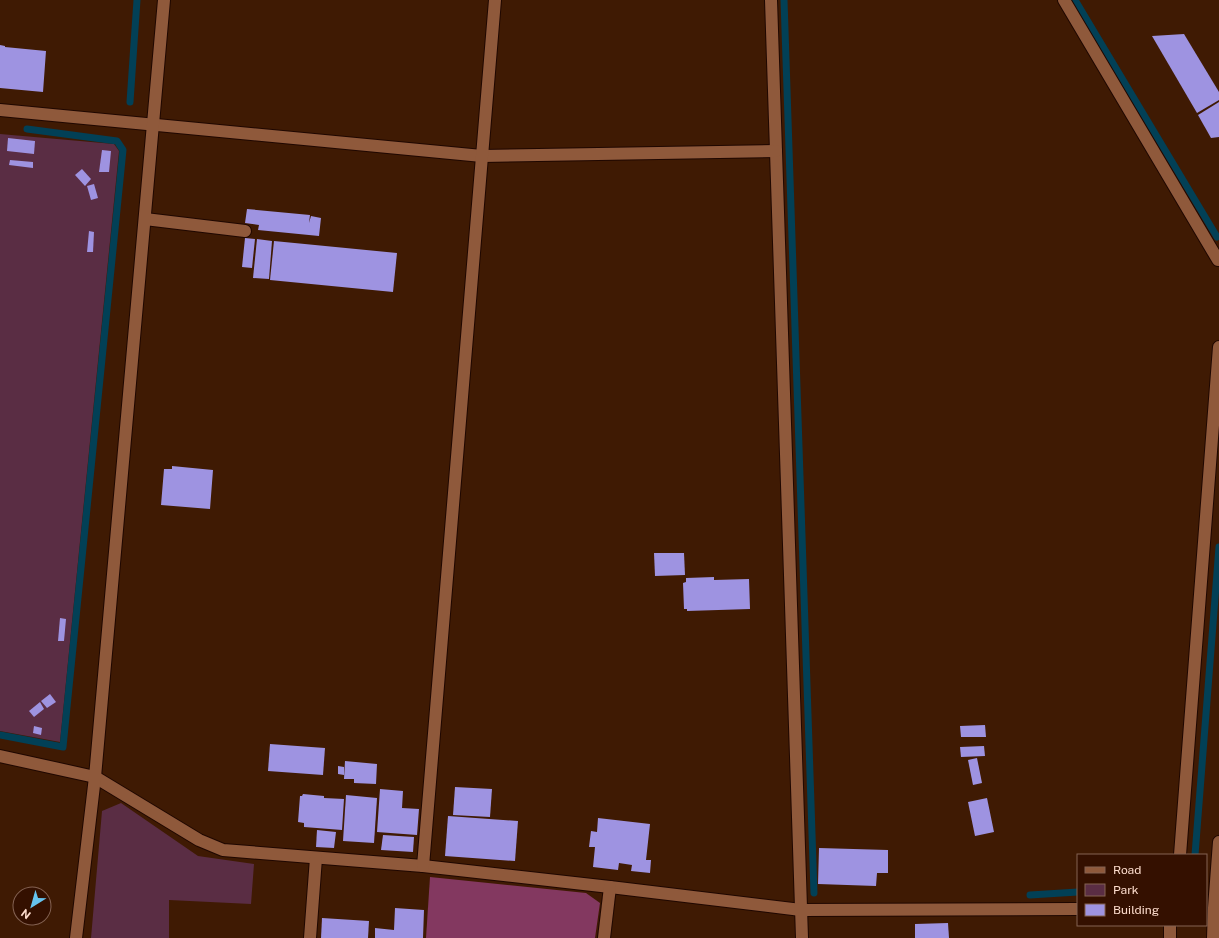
<svg xmlns="http://www.w3.org/2000/svg" width="1219" height="938" font-family="'Public Sans',sans-serif">
<style>
.green{fill:#5a2d44}
.forest{fill:#833860}
.lines{fill:none;stroke-linecap:round;stroke-linejoin:round}
.stream{stroke:#024056;stroke-width:7}
.building{fill:#9e93e1}
.minor-casing{stroke:#1f0700;stroke-width:14}
.minor{stroke:#8f593b;stroke-width:12}
</style>
<rect width="100%" height="100%" fill="#3f1a03"/>
<g class="green">
<polygon points="0,134 114,144 119,151 60,742 0,731"/>
<polygon points="121,803 198,856 254,864 251,904 169,900 169,938 91,938 102,811"/>
</g>
<polygon class="forest" points="430,877 586,893 600,903 595,938 426,938"/>
<g class="lines">
<g class="stream">
<polyline points="784,0 814,893"/>
<polyline points="1075,0 1217,237"/>
<polyline points="130,102 137,0"/>
<polyline points="0,735 63,747 123,150 117,141 27,129"/>
<polyline points="1195,855 1219,547"/>
<polyline points="1030,895 1078,892"/>
</g>
</g>
<g class="building">
<polygon points="1184,34 1219,92 1219,100 1197,113 1152,36"/>
<polygon points="0,45 5,46 5,47 46,51 43,92 0,88"/>
<polygon points="1219,102 1219,137 1211,138 1198,115"/>
<polygon points="8,138 35,141 34,154 7,151"/>
<polygon points="102,150 111,151 109,172 99,172"/>
<polygon points="10,160 33,162 33,168 9,165"/>
<polygon points="82,169 91,179 85,186 75,175"/>
<polygon points="94,184 98,198 91,200 87,186"/>
<polygon points="247,209 310,215 309,223 311,216 321,218 319,236 258,230 259,225 245,223"/>
<polygon points="89,231 94,232 93,252 87,252"/>
<polygon points="245,238 255,239 252,268 242,267"/>
<polygon points="257,239 272,241 269,279 253,278"/>
<polygon points="274,241 397,253 393,292 270,280"/>
<polygon points="172,466 213,470 210,509 161,505 164,469 172,469"/>
<polygon points="654,553 684,553 685,575 655,576"/>
<polygon points="714,577 714,580 749,579 750,609 687,611 687,609 684,609 683,583 686,582 686,578"/>
<polygon points="60,618 66,619 64,641 58,641"/>
<polygon points="50,694 56,702 47,708 41,701"/>
<polygon points="40,702 44,709 34,717 29,711"/>
<polygon points="985,725 986,737 961,737 960,726"/>
<polygon points="34,726 42,728 41,735 33,733"/>
<polygon points="270,744 325,748 323,775 268,771"/>
<polygon points="984,746 985,756 961,757 960,747"/>
<polygon points="977,758 982,783 973,785 968,760"/>
<polygon points="345,761 377,764 376,784 354,783 354,779 344,779"/>
<polygon points="338,766 344,767 344,775 338,774"/>
<polygon points="455,787 492,789 490,817 453,815"/>
<polygon points="380,789 403,791 402,808 419,809 417,835 377,832"/>
<polygon points="303,794 324,796 324,798 344,799 342,830 304,827 304,823 298,822 300,796 302,796"/>
<polygon points="346,795 377,798 374,843 343,841"/>
<polygon points="987,798 994,832 975,836 968,802"/>
<polygon points="448,816 518,821 515,861 445,856"/>
<polygon points="598,818 650,824 646,860 651,860 650,873 631,871 632,865 619,863 618,870 593,867 595,847 589,847 591,831 597,832"/>
<polygon points="317,830 336,832 334,848 316,847"/>
<polygon points="383,835 414,837 413,852 381,850"/>
<polygon points="819,848 888,850 888,873 877,873 876,886 818,884"/>
<polygon points="395,908 424,910 423,938 375,938 375,928 394,930"/>
<polygon points="322,918 369,921 368,938 321,938"/>
<polygon points="948,923 949,938 915,938 915,924"/>
</g>
<g class="lines">
<defs>
<g id="minor">
<polyline points="771,0 802,938"/>
<polyline points="1064,0 1218,260 1219,260"/>
<polyline points="0,110 482,156 776,151"/>
<polyline points="145,219 245,231"/>
<polyline points="0,756 95,777 199,840 223,850 423,866 610,887 801,910 1078,909"/>
<polyline points="1180,855 1219,347"/>
<polyline points="423,866 495,0"/>
<polyline points="1170,925 1170,938"/>
<polyline points="76,938 95,777 164,0"/>
<polyline points="310,938 316,858"/>
<polyline points="604,938 610,887"/>
<polyline points="1213,938 1214,908 1219,842"/>
</g>
</defs>
<use href="#minor" class="minor-casing"/>
<use href="#minor" class="minor"/>
</g>
<rect x="1077" y="854" width="130" height="72" fill="#341000" stroke="#846252"/>
<rect x="1085" y="867" width="20" height="6" fill="#8f593b" stroke="#846252"/>
<text x="1113" y="874" font-size="12" fill="#fdddcd">Road</text>
<rect x="1085" y="884" width="20" height="12" fill="#5a2d44" stroke="#846252"/>
<text x="1113" y="894" font-size="12" fill="#fdddcd">Park</text>
<rect x="1085" y="904" width="20" height="12" fill="#9e93e1" stroke="#846252"/>
<text x="1113" y="914" font-size="12" fill="#fdddcd">Building</text>
<g transform="translate(32 906) rotate(217)"><circle r="19" fill="#341000" stroke="#846252"/>
<path d="M0-3L7 15L0 10L-7 15Z" fill="#66c4ef"/>
<text y="-6" font-size="11" font-weight="bold" text-anchor="middle" fill="#fdddcd">N</text>
</g>
</svg>
